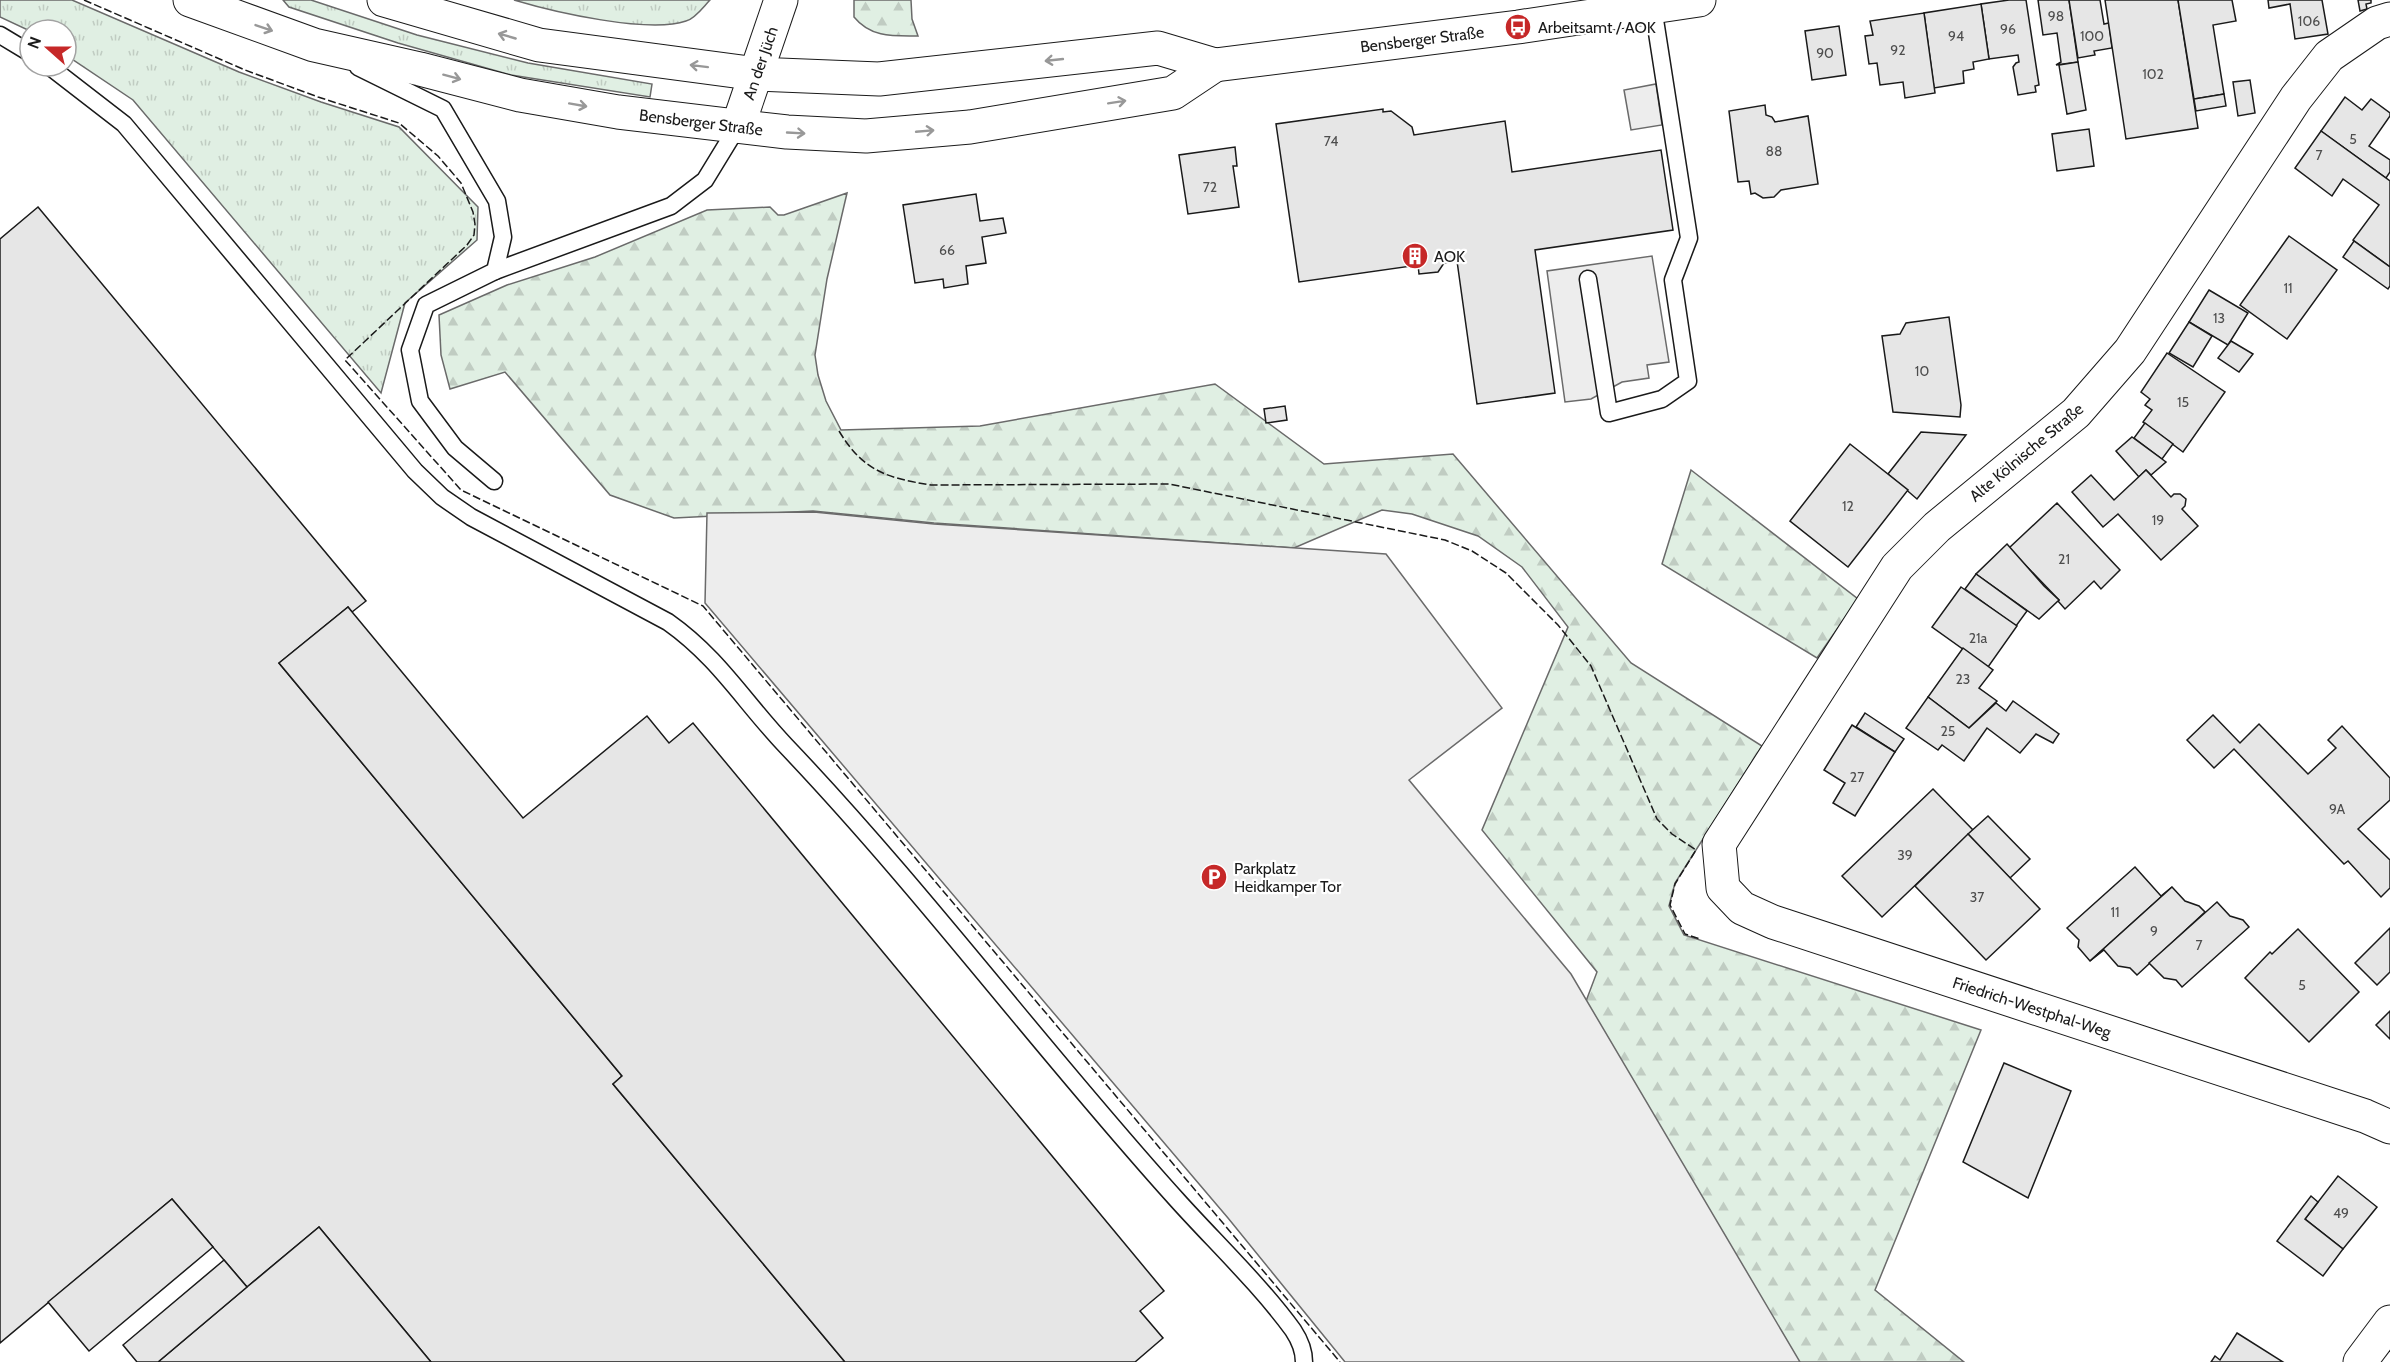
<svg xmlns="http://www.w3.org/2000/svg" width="2390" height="1362" font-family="Cabin,sans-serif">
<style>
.grass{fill:url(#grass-tufts);stroke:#6a6a6a;stroke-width:1.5}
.forest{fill:url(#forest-firs);stroke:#6a6a6a;stroke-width:1.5}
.parking{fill:#ededed;stroke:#6a6a6a;stroke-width:1.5}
.building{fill:#e6e6e6;stroke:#1a1a1a;stroke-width:1.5}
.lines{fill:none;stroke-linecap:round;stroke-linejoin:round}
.lane-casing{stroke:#1a1a1a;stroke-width:19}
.street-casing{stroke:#1a1a1a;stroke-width:35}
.secondary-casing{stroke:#1a1a1a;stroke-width:35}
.lane{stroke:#fff;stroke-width:16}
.street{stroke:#fff;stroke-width:33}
.secondary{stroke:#fff;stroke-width:33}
.fence{stroke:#1a1a1a;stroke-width:1.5;stroke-dasharray:8 3;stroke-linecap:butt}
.oneway{stroke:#989898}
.labels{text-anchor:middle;stroke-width:4.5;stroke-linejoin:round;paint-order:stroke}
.number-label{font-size:14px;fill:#4d4d4d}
.poi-label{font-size:16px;fill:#1a1a1a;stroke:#fff;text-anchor:start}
.street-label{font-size:16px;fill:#1a1a1a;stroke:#fff}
</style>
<defs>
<pattern id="grass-tufts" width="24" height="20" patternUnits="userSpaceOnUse" patternTransform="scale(1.5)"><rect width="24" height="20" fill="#e0efe3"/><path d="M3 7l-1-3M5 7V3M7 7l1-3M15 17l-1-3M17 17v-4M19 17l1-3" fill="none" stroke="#c0ccc2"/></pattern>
<pattern id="forest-firs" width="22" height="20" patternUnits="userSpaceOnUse" patternTransform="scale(1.5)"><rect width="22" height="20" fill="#e0efe3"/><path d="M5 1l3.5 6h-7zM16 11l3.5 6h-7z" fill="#c0ccc2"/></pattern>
</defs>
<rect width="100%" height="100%" fill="#fff"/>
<g class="grass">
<polygon points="0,0 72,0 239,72 321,102 399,127 478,207 477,240 405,303 381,393 133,100 66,55 66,30 30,31 0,17"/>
<polygon points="283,0 311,0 417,35 528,63 652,84 650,97 511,75 398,43 289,7"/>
<path d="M514,0H710C704,6 695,19 686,21C649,34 554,12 514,0Z"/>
</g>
<g class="forest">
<path d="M854,0H911L912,19L918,36C894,36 871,38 854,17Z"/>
<polygon points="847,193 827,279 815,355 818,375 826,401 841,430 980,426 1215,384 1324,464 1453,454 1631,663 1762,746 1675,883 1669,906 1684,935 1981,1030 1875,1290 1964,1362 1498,1362 1565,1057 1597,972 1482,830 1568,627 1522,567 1478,536 1412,514 1382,510 1294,548 934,523 813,511 674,518 610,495 505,372 450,389 441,355 439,315 507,285 595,257 707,210 770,207 778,215 784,215"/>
<polygon points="1691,470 1858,599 1817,658 1662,564"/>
</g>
<g class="parking">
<polygon points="1656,84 1662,125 1631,130 1624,90"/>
<polygon points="1652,256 1669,362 1647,365 1649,378 1622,382 1591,399 1565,402 1547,271"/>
<polygon points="814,512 934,524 1386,554 1502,708 1409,780 1571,974 1800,1362 1345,1362 1228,1218 705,603 707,513"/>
</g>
<g class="building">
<polygon points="2009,0 2026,0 2039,85 2035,86 2036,92 2018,95 2013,67 2016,63 2019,62 2018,55 1989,59 1981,4"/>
<polygon points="2038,0 2069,0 2078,62 2056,65 2061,62 2057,33 2043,35"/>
<polygon points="2069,0 2100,0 2104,24 2109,23 2112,48 2094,51 2095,55 2078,58"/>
<polygon points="2105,0 2178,0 2198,128 2126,139"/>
<polygon points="2178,0 2232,0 2236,21 2213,25 2224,94 2194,99"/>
<polygon points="2268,0 2322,0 2328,34 2295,39 2290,4 2269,8"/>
<polygon points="2358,0 2371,0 2371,3 2366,4 2367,9 2360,11"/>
<polygon points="1981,4 1989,59 1973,62 1974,69 1963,71 1964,83 1934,88 1924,13"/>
<polygon points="1924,13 1935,93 1905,98 1903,82 1880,85 1877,63 1869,64 1865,36 1873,35 1870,21"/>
<polygon points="1839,26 1846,75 1812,80 1805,31"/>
<polygon points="2078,62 2086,110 2067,114 2059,65"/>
<polygon points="2250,80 2255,113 2238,116 2233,82"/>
<polygon points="2224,94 2226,106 2196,111 2194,99"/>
<polygon points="2345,97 2362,110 2371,99 2390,113 2390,116 2369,146 2390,160 2390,172 2386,178 2321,131"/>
<polygon points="1765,105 1766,115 1772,117 1775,122 1808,116 1818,184 1781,190 1774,197 1763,198 1755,193 1751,194 1749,181 1738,182 1729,111"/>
<polygon points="1383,109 1383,112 1391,111 1412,127 1414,135 1505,121 1512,172 1661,150 1673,230 1535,250 1555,393 1477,404 1457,261 1444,263 1438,272 1419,274 1418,265 1299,282 1276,124"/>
<polygon points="2089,129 2094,166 2057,171 2052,134"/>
<polygon points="2321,131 2390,181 2390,267 2353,240 2379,205 2343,179 2332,196 2295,168"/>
<polygon points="1235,147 1237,166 1233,166 1239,207 1188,214 1179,155"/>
<polygon points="976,194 980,221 1003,218 1006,233 982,237 986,263 966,266 968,284 944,288 943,279 915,283 903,205"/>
<polygon points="38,207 366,601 352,612 348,607 279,663 622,1076 613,1084 845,1362 431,1362 319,1227 247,1287 172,1199 0,1343 0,239"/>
<polygon points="2289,236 2337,270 2287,339 2240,305"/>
<polygon points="2354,241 2390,267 2390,286 2388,289 2343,257"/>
<polygon points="2209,290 2248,313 2228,345 2189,322"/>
<polygon points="1949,317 1961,405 1960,417 1893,412 1882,336 1900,334 1906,323"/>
<polygon points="2189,322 2212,336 2193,367 2169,353"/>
<polygon points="2231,341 2253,354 2239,372 2218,358"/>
<polygon points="2167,353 2225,392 2183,452 2143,422 2152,410 2145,405 2150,399 2141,392"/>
<polygon points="1285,406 1287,420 1266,423 1264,409"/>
<polygon points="2145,423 2173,444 2162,459 2134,438"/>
<polygon points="1921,432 1966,435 1917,499 1888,474"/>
<polygon points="2132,437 2166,462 2151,475 2146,470 2139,477 2116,451"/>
<polygon points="1850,444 1908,490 1848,567 1790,521"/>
<polygon points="2146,470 2171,497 2174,494 2180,494 2186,499 2185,506 2182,509 2198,526 2161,560 2118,514 2103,527 2072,492 2091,475 2114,500"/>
<polygon points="2057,503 2120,570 2101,589 2094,581 2065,609 2058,601 2059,600 2009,548"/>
<polygon points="2007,544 2044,586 2059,600 2039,619 1976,574"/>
<polygon points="1976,574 2027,611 2016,626 1965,589"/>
<polygon points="1961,587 2017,626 1988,667 1932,627"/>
<polygon points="348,607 523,818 647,716 669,743 693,723 1164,1291 1140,1311 1163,1338 1135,1362 845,1362 613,1084 622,1076 279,663"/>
<polygon points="1963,648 1993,670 1979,688 1997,701 1969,728 1928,697"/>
<polygon points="1928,697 1969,728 1996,703 2006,711 2013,701 2059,734 2053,743 2036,734 2020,753 1987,728 1964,761 1942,745 1938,750 1906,728"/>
<polygon points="1865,713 1904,739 1895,752 1856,727"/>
<polygon points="2213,715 2240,743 2259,724 2308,774 2336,748 2328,740 2342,726 2390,778 2390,800 2358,829 2390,860 2390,888 2381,897 2348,861 2344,864 2234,749 2214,768 2187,740"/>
<polygon points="1852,725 1895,752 1855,816 1833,803 1845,783 1824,770"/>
<polygon points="1933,789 1973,830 1882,917 1842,876"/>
<polygon points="1988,816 2030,859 2010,878 1968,834"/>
<polygon points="1968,834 2040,909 1986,960 1915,886"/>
<polygon points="2135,867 2161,896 2172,887 2090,961 2078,947 2079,940 2067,928"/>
<polygon points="2172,887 2185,901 2199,906 2205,912 2137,975 2130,968 2118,966 2104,950 2090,961"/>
<polygon points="2217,902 2230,916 2243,920 2249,927 2182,987 2176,980 2164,978 2149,963"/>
<polygon points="2390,928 2390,972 2377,985 2355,963"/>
<polygon points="2298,929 2359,992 2309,1042 2245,978 2270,952 2272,954"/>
<polygon points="2390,1011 2390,1039 2376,1025"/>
<polygon points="2004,1063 2071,1091 2028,1198 1963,1162"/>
<polygon points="2338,1176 2377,1207 2343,1249 2305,1219"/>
<polygon points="2311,1196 2318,1202 2305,1219 2343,1249 2323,1276 2277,1241"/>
<polygon points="172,1199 213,1247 89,1351 48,1302"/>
<polygon points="319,1227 431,1362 158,1362 247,1287"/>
<polygon points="224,1260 247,1287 158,1362 137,1362 123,1345"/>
<polygon points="2237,1333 2283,1362 2211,1362 2215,1356 2220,1360"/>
</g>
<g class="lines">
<defs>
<g id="lane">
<polyline points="0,35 30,53"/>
<path d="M49,66L124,124L415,471L442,497L471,517L668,622C719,658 744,702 786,746C924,891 1044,1053 1178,1201C1215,1242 1261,1286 1293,1330C1299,1339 1304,1351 1304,1362"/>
<polyline points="358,67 443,109 497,201 503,237 495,271 426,305 410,350 420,401 455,448 494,481"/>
<polyline points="495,271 671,206 705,180 738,126"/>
<polyline points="1588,279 1609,413 1662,399 1688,381 1673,280 1689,238 1653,7"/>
</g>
<g id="street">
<polyline points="2390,19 2377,23 2329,56 2296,98 2130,351 2076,413 1937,527 1897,567 1719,844 1723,888 1742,908 1773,922 2365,1116 2390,1127"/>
<polyline points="738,126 781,0"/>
<polyline points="2360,1362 2390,1322"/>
</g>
<g id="secondary">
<polyline points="190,0 314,45 420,69 520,95 618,112 787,132 866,136 970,127 1173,93 1215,65"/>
<polyline points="384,0 539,45 757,74 879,79 1158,48 1215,65 1518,27 1699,0"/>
</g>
</defs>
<use href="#lane" class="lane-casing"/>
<use href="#street" class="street-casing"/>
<use href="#secondary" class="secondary-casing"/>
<use href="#lane" class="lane"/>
<use href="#street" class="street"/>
<use href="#secondary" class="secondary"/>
<g class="fence">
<polyline points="84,0 245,70 318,97 399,123 438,156 461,183 473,212 475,224 474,235 467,245 345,360 461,490 703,606 1340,1362"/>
<path d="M839,431C863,471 887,478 931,485L1169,484L1445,540L1472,551L1506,573L1558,625L1591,666L1657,819L1672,834L1696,850L1675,884L1670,905L1685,934L1700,939"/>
</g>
</g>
<defs><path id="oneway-shaft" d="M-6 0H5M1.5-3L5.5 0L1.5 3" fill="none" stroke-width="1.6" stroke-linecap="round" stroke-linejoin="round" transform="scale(1.5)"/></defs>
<g class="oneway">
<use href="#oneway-shaft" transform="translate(264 28) rotate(19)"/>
<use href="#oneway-shaft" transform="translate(507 36) rotate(-164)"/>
<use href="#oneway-shaft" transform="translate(1054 60) rotate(174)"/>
<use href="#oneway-shaft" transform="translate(699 66) rotate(-173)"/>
<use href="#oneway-shaft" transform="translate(452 77) rotate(15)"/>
<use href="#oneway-shaft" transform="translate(1117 102) rotate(-9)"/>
<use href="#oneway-shaft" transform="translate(578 105) rotate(10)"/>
<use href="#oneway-shaft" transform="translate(925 131) rotate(-5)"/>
<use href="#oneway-shaft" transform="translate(796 133) rotate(3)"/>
</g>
<defs>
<symbol id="bus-disc" viewBox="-11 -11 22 22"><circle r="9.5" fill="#c62828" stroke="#fff"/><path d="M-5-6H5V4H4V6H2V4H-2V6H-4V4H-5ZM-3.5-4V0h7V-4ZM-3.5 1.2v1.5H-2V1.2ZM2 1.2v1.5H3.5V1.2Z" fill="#fff"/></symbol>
<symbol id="building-disc" viewBox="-11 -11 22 22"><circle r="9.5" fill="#c62828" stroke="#fff"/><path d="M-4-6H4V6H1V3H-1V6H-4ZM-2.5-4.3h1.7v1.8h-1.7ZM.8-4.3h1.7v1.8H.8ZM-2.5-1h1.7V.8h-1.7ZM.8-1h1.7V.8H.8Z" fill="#fff"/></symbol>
<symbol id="parking-disc" viewBox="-11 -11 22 22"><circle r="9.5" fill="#c62828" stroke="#fff"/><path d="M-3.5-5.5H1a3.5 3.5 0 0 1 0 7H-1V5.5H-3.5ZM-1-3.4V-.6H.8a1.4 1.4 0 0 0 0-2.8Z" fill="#fff"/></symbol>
</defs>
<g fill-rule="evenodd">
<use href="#bus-disc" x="1503" y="12" width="30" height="30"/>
<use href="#building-disc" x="1400" y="241" width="30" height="30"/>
<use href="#parking-disc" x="1199" y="862" width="30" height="30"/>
</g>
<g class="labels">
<g class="number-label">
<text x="2056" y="21">98</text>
<text x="2309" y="26">106</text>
<text x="2008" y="34">96</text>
<text x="1956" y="41">94</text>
<text x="2092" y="41">100</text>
<text x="1898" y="55">92</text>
<text x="1825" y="58">90</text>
<text x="2153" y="79">102</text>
<text x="2353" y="144">5</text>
<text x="1331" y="146">74</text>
<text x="1774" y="156">88</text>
<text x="2319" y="160">7</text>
<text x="1210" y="192">72</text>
<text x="947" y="255">66</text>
<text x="2288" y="293">11</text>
<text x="2219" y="323">13</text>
<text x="1922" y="376">10</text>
<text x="2183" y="407">15</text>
<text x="1848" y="511">12</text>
<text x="2158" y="525">19</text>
<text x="2064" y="564">21</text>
<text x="1978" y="643">21a</text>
<text x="1963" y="684">23</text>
<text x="1948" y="736">25</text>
<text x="1857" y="782">27</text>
<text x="2337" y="814">9A</text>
<text x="1905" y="860">39</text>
<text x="1977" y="902">37</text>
<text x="2115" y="917">11</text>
<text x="2154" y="936">9</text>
<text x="2199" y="950">7</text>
<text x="2302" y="990">5</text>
<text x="2341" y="1218">49</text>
</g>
<g class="poi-label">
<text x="1538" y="33">Arbeitsamt / AOK</text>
<text x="1434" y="262">AOK</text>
<text x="1234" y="874">Parkplatz<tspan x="1234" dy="18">Heidkamper Tor</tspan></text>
</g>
<g class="street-label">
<text transform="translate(1422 39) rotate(-7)" y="6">Bensberger Straße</text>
<text transform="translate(760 63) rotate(-71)" y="6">An der Jüch</text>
<text transform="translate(701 122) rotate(7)" y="6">Bensberger Straße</text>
<text transform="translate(2026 452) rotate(-40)" y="6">Alte Kölnische Straße</text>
<text transform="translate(2032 1007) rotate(18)" y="6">Friedrich-Westphal-Weg</text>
</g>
</g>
<g transform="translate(48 48) rotate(291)"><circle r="28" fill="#ffffff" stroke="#a3a3a3" stroke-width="1.5"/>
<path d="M0-4.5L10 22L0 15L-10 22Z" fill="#c62828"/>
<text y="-9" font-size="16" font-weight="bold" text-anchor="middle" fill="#1a1a1a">N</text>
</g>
</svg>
